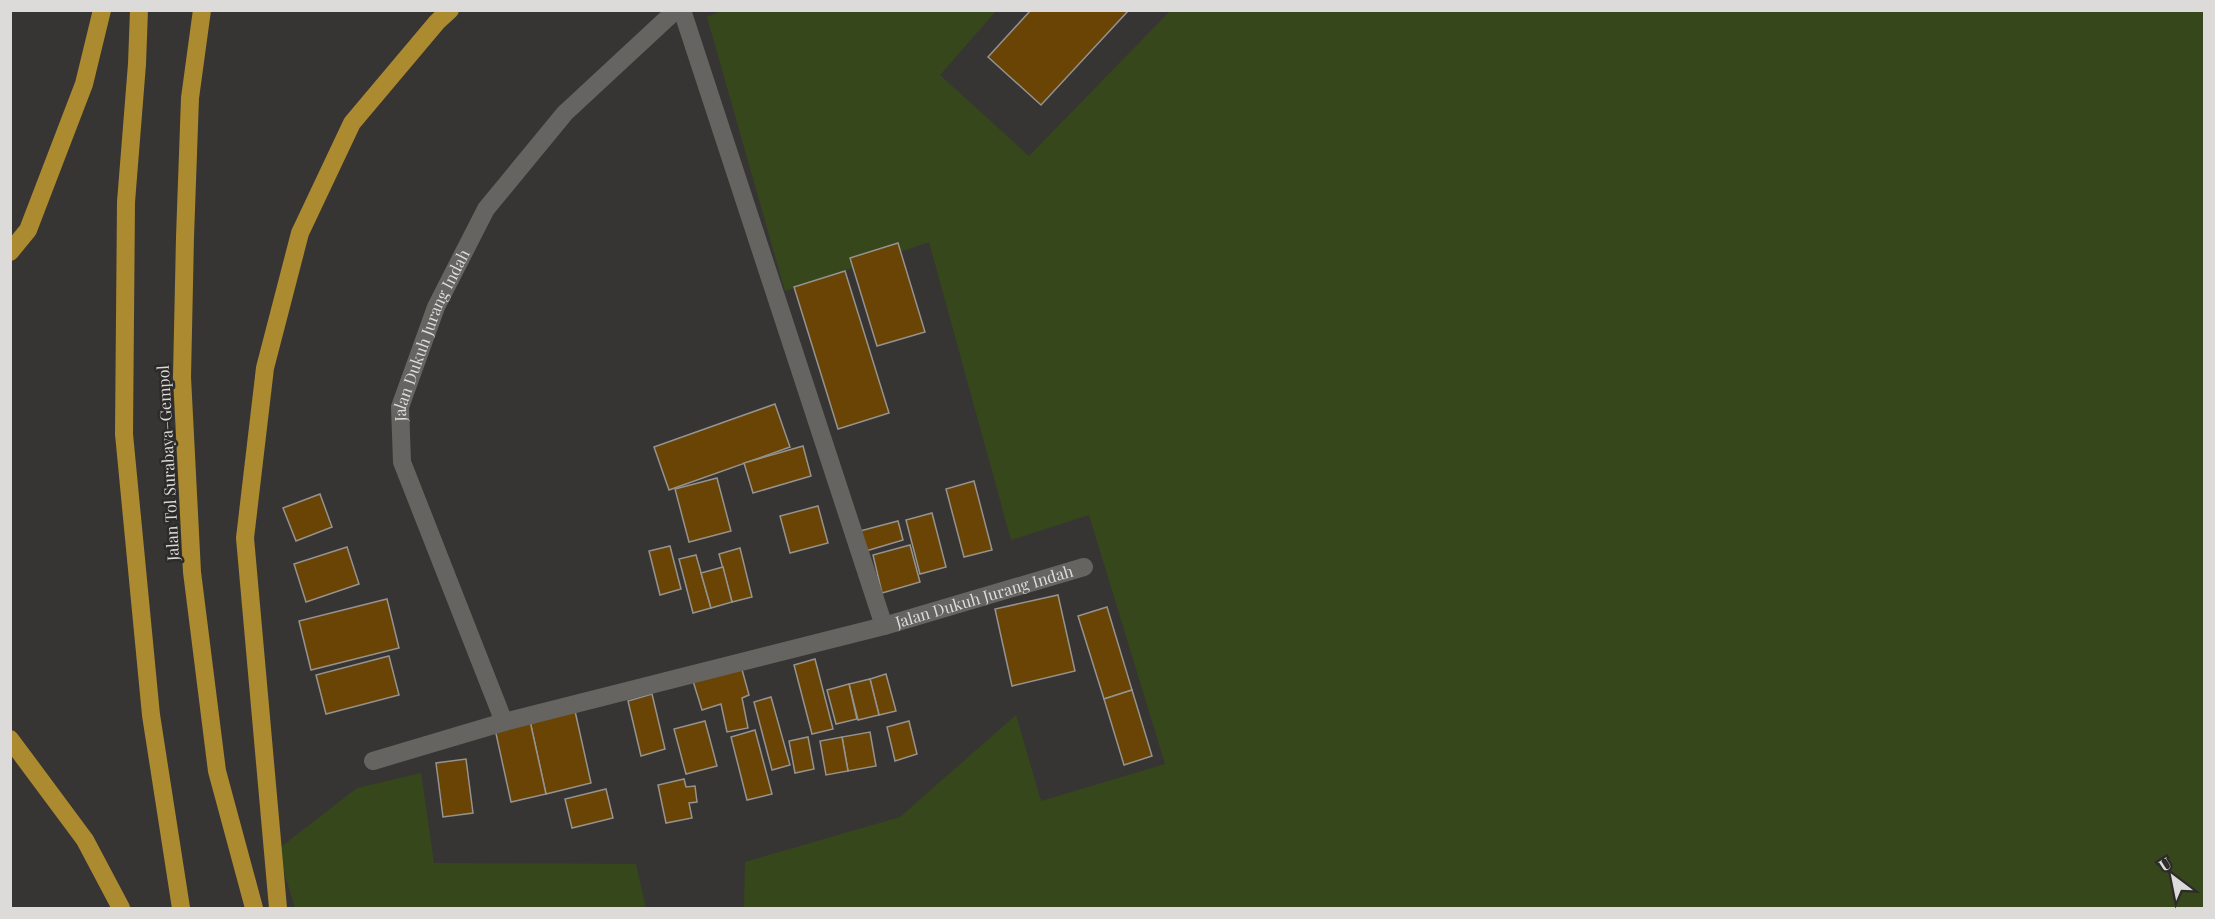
<svg xmlns="http://www.w3.org/2000/svg" width="2215" height="919" font-family="'Playfair Display',serif">
<style>
.green{fill:#36471c}
.building{fill:#694404;stroke:#959390;stroke-width:1.5}
.lines{fill:none;stroke-linecap:round;stroke-linejoin:round}
.minor{stroke:#666461;stroke-width:18}
.highway{stroke:#ac8a30;stroke-width:18}
.labels{text-anchor:middle;stroke-width:5;stroke-linejoin:round;paint-order:stroke}
.street-label{font-size:16px;fill:#dddbda;stroke:#2d2b29}
</style>
<rect width="100%" height="100%" fill="#373533"/>
<g class="green">
<polygon points="723,10 996,11 940,75 1029,156 1170,11 2204,11 2204,908 744,908 745,862 900,817 1016,715 1041,801 1165,764 1089,515 1011,540 929,242 785,291 707,17"/>
<polygon points="421,773 434,863 636,864 646,908 295,908 277,850 357,788"/>
</g>
<g class="building">
<polygon points="1031,10 1129,10 1041,105 988,57"/>
<polygon points="898,243 925,332 877,346 850,258"/>
<polygon points="845,271 889,413 838,429 794,287"/>
<polygon points="775,404 790,447 669,490 654,447"/>
<polygon points="803,446 811,476 753,493 744,463"/>
<polygon points="717,478 731,531 689,542 675,489"/>
<polygon points="974,481 992,550 964,557 946,489"/>
<polygon points="320,494 332,527 296,541 283,508"/>
<polygon points="818,506 828,543 790,553 780,516"/>
<polygon points="932,513 946,567 920,574 906,520"/>
<polygon points="898,521 903,540 866,551 860,531"/>
<polygon points="910,545 920,582 882,593 873,555"/>
<polygon points="670,546 681,589 660,595 649,551"/>
<polygon points="347,547 359,584 306,602 294,564"/>
<polygon points="740,548 752,597 732,602 719,554"/>
<polygon points="696,555 711,608 693,613 679,559"/>
<polygon points="723,567 732,602 711,608 701,573"/>
<polygon points="1058,595 1075,671 1012,686 995,609"/>
<polygon points="387,599 399,648 311,670 299,621"/>
<polygon points="1107,607 1132,690 1104,699 1078,616"/>
<polygon points="389,656 399,695 326,714 316,675"/>
<polygon points="815,659 833,729 812,734 794,665"/>
<polygon points="741,666 749,695 742,698 748,728 727,732 721,704 702,710 693,681"/>
<polygon points="886,674 896,711 879,715 870,679"/>
<polygon points="870,679 879,715 858,720 849,684"/>
<polygon points="849,684 857,719 836,724 827,690"/>
<polygon points="1132,690 1152,756 1124,765 1104,699"/>
<polygon points="652,694 665,749 641,756 628,701"/>
<polygon points="771,697 790,765 772,770 754,702"/>
<polygon points="575,711 591,783 546,794 530,721"/>
<polygon points="530,721 546,794 511,802 495,729"/>
<polygon points="705,721 717,766 686,774 674,729"/>
<polygon points="909,721 917,754 895,761 887,727"/>
<polygon points="755,730 772,794 747,800 731,737"/>
<polygon points="870,732 876,766 848,771 842,737"/>
<polygon points="808,737 814,769 795,773 789,741"/>
<polygon points="842,737 848,771 826,775 820,741"/>
<polygon points="466,759 473,813 443,817 436,763"/>
<polygon points="684,779 686,787 695,786 697,802 689,803 692,818 666,823 658,785"/>
<polygon points="606,789 613,818 572,828 565,799"/>
</g>
<g class="lines">
<g class="minor">
<polyline points="682,10 884,626"/>
<path id="s1" d="M504,722L402,462L400,407L436,307L486,209L565,113L676,10"/>
<path id="s2" d="M373,761L504,722L884,626L1084,567"/>
</g>
<g class="highway">
<polyline points="139,10 137,64 126,202 124,434 151,715 181,908"/>
<polyline points="202,10 190,98 185,237 182,377 192,572 217,771 254,908"/>
<polyline points="10,252 28,230 84,84 102,10"/>
<polyline points="10,739 85,840 121,908"/>
<polyline points="278,908 245,538 265,368 300,233 352,123 437,22 450,10"/>
</g>
</g>
<g class="labels">
<g class="street-label">
<text dy="6" stroke="none"><textPath href="#s1" startOffset="412">Jalan Dukuh Jurang Indah</textPath></text>
<text transform="translate(168 463) rotate(-93)" y="6">Jalan Tol Surabaya–Gempol</text>
<text dy="6" stroke="none"><textPath href="#s2" startOffset="633">Jalan Dukuh Jurang Indah</textPath></text>
</g>
</g>
<rect width="2215" height="919" fill="none" stroke="#dddbda" stroke-width="24"/>
<g transform="translate(2173 877) rotate(328)" stroke="#2d2b29" stroke-width="4.5" paint-order="stroke">
<path d="M0-4.5L10 22L0 15L-10 22Z" fill="#dddbda"/>
<text y="-9" font-size="16" font-weight="bold" text-anchor="middle" fill="#dddbda">U</text>
</g>
</svg>
